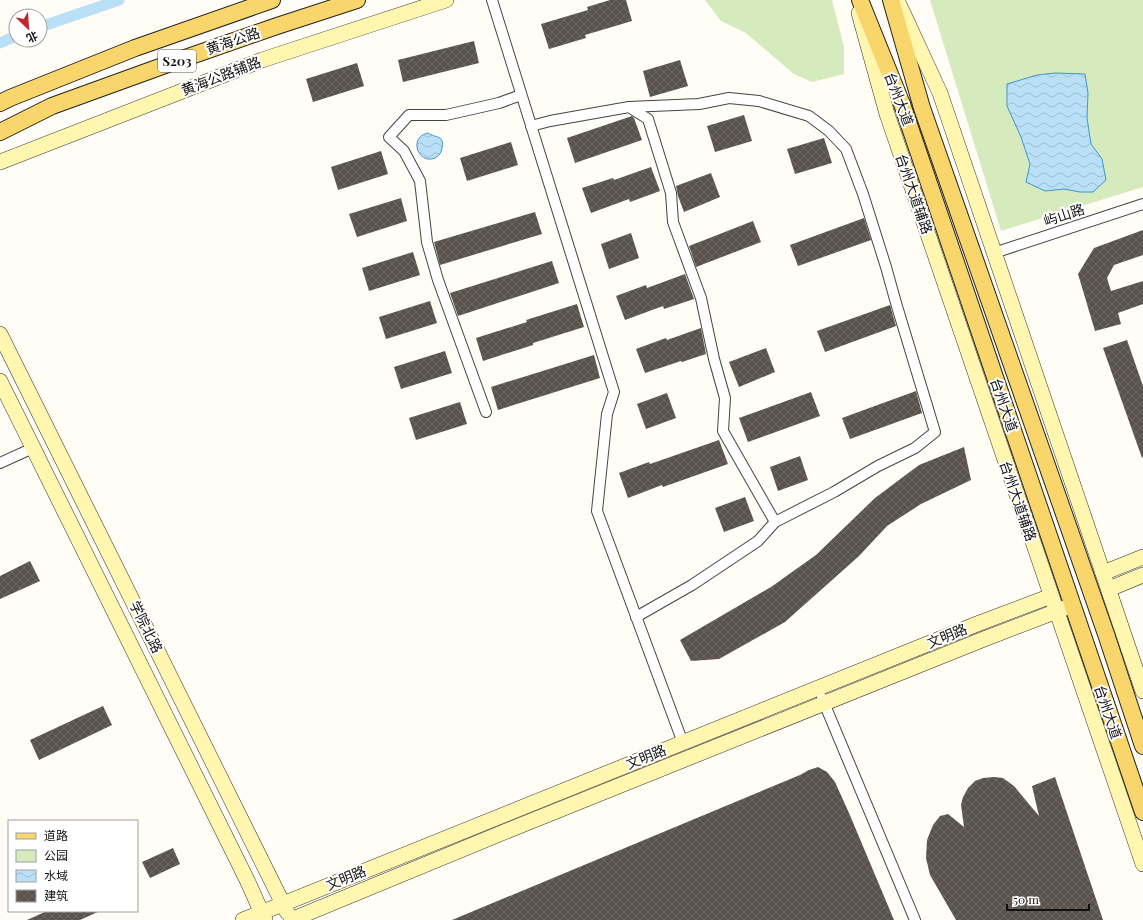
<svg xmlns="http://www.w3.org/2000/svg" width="1143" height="920" font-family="'Playfair Display','Noto Sans SC',serif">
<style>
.green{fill:#d5ebbd}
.water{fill:url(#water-waves);stroke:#3f96cf}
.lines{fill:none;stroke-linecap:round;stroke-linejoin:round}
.canal{stroke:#b9e0f7;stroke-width:11}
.building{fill:url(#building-cross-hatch)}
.minor-casing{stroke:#444;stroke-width:12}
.secondary-casing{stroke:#333;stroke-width:16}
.primary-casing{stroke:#222;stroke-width:18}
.minor{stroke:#fff;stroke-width:10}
.secondary{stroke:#fff6b0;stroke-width:15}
.primary{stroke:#f9d66b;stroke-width:16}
.labels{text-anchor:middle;stroke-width:4;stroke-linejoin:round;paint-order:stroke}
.shield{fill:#fff;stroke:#585858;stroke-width:1}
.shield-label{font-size:13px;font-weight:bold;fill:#111}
.street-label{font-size:14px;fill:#111;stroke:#fff}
</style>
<defs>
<pattern id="water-waves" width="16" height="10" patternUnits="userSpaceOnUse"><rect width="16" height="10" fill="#b9e0f7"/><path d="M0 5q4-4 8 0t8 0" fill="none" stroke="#9ebfd3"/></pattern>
<pattern id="building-cross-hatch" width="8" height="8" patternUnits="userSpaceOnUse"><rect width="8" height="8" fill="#5a524d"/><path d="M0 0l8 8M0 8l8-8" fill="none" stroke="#6d6662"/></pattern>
</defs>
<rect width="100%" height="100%" fill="#fffdf5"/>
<g class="green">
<polygon points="705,0 832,0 844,47 844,74 812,82 794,74 746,33 721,21"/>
<polygon points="930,0 1143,0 1143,187 1001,231"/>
</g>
<g class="water">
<polygon points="1055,73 1085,74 1088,93 1087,118 1091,144 1102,159 1106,180 1093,192 1080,192 1064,189 1045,191 1026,182 1030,164 1021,137 1007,106 1007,84 1037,75"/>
<path d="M428,133C435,138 445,135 442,148C441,153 439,156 435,158C418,165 408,137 428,133Z"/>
</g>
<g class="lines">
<g class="canal">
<polyline points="40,27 119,0"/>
<polyline points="0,43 16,36"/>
</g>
</g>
<g class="building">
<polygon points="610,0 626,0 632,21 585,35 586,38 549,49 541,24 588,10 587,7"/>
<polygon points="474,41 479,63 403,82 398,60"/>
<polygon points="680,60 688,86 650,97 643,71"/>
<polygon points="357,63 364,86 313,102 306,79"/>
<polygon points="744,115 752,141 715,152 707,126"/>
<polygon points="632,116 634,118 642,140 575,163 567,138"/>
<polygon points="824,138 832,163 795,174 787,149"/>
<polygon points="511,142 518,165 467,181 460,158"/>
<polygon points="381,151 388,174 338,190 331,167"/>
<polygon points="651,167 660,191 630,202 629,199 591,213 582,188 613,178 614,180"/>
<polygon points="711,173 720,197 684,212 678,196 676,186"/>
<polygon points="401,198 407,221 357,237 349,214"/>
<polygon points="535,212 542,234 440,265 434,242"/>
<polygon points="864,218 871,240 798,266 790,245"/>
<polygon points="753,221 761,242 696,267 689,246"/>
<polygon points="1143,230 1143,255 1114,265 1107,278 1111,291 1143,281 1143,304 1118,313 1121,324 1095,331 1078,274 1094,248"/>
<polygon points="631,233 639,258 609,269 601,244"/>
<polygon points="413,252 420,275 369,291 362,268"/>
<polygon points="552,261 559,283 458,316 450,293"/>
<polygon points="685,274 694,299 664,309 663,306 625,320 616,296 646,285 647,288"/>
<polygon points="430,301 437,323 386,339 379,317"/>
<polygon points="577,304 584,327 533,343 533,345 483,361 476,338 527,322 526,320"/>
<polygon points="890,305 896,326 825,352 817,331"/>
<polygon points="701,328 706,354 682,362 681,361 645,373 636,349 666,338 667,340"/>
<polygon points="1127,340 1143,386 1143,457 1142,458 1103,348"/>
<polygon points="766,348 775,372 739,387 729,362"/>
<polygon points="445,351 452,373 401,389 394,367"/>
<polygon points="594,355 600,378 498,410 491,387"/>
<polygon points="916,391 922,413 850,439 842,418"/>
<polygon points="811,392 820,416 748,442 739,418"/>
<polygon points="667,393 676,418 646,429 637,404"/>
<polygon points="460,402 467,424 416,440 409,418"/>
<polygon points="719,440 728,464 663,487 662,485 628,498 619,473 649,462 650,464"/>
<polygon points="964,447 971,480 921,504 887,526 859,556 785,622 719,659 691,661 680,640 771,587 816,555 875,498 919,465"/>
<polygon points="800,456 808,480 778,491 770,467"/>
<polygon points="745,497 754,521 724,532 715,508"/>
<polygon points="30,561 40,581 0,599 0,576"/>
<polygon points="103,706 112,725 39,760 30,740"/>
<polygon points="818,767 827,772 835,782 849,813 894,920 452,920 800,775 809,770"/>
<polygon points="994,777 1003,778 1014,786 1039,816 1032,786 1055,777 1103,920 956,920 930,875 926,858 927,840 933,825 940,816 948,814 964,827 961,805 963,797 968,788 975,781 983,778"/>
<polygon points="173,848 180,864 150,878 142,862"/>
<polygon points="47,911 100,911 80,920 27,920"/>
</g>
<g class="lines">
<defs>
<g id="minor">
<polyline points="492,0 614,392 607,414 597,511 683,743"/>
<polyline points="629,107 699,104 729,98 759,101 809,116 829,131 846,149 863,194 886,267 896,303 935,432 915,448 878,466 834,492 775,522 758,541 692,585 636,617"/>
<polyline points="531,126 550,121 629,107 648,119 671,193 673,222 701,298 714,359 725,398 723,431 775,522"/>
<polyline points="994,253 1143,204"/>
<polyline points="486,412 438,280 427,242 420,181 404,151 389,137 409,115 446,115 499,103 521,95"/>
<polyline points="0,463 33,448"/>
<polyline points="822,698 915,920"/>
</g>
<g id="secondary">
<polyline points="897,0 940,93 1143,691"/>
<polyline points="859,13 887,114 1143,864"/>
<polyline points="0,162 262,60 446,0"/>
<polyline points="0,334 287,912"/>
<polyline points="0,381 247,880 265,920"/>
<polyline points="1103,573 1143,557"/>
<polyline points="1109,589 1143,575"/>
<polyline points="243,920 977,624 1051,596"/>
<polyline points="291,920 509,830 984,639 1065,608"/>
</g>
<g id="primary">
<polyline points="860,0 902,104 1143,812"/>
<polyline points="891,0 922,108 1106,634 1143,746"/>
<polyline points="0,103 10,98 135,48 272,0"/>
<polyline points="0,132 52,106 168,64 277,26 357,0"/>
</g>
</defs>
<use href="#minor" class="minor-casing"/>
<use href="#secondary" class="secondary-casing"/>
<use href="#primary" class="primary-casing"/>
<use href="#minor" class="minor"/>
<use href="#secondary" class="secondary"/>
<use href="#primary" class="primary"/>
</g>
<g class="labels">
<rect class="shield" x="158" y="50" width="38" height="22" rx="3"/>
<g class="shield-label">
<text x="177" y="66">S203</text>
</g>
<g class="street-label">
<text transform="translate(233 41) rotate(-19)" y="5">黄海公路</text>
<text transform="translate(221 76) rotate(-21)" y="5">黄海公路辅路</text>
<text transform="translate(899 99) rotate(69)" y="5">台州大道</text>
<text transform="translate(914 194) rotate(71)" y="5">台州大道辅路</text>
<text transform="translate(1064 215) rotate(-18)" y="5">屿山路</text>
<text transform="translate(1004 405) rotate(71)" y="5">台州大道</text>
<text transform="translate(1018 501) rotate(71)" y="5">台州大道辅路</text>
<text transform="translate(146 627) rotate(64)" y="5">学院北路</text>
<text transform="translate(947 636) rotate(-22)" y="5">文明路</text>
<text transform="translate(1108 712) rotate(71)" y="5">台州大道</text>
<text transform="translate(646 757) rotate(-22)" y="5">文明路</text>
<text transform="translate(346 878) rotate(-22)" y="5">文明路</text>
</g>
</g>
<rect x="8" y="820" width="130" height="92" fill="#ffffff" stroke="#a0a0a0"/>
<rect x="16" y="833" width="20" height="6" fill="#f9d66b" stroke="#a0a0a0"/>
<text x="44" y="840" font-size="12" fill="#111111">道路</text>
<rect x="16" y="850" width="20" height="12" fill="#d5ebbd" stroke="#a0a0a0"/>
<text x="44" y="860" font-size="12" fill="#111111">公园</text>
<rect x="16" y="870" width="20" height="12" fill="url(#water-waves)" stroke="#a0a0a0"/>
<text x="44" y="880" font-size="12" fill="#111111">水域</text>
<rect x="16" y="890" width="20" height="12" fill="url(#building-cross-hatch)" stroke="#a0a0a0"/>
<text x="44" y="900" font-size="12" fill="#111111">建筑</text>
<g transform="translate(28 28) rotate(155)"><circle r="19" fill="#ffffff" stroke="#a0a0a0"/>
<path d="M0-3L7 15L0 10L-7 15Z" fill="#c4262e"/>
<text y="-6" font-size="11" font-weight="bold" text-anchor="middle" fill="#111111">北</text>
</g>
<path d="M1007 904v6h82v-6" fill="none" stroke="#111111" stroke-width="2"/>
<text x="1013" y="904" font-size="12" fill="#111111" stroke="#ffffff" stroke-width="3" paint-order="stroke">50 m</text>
</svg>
